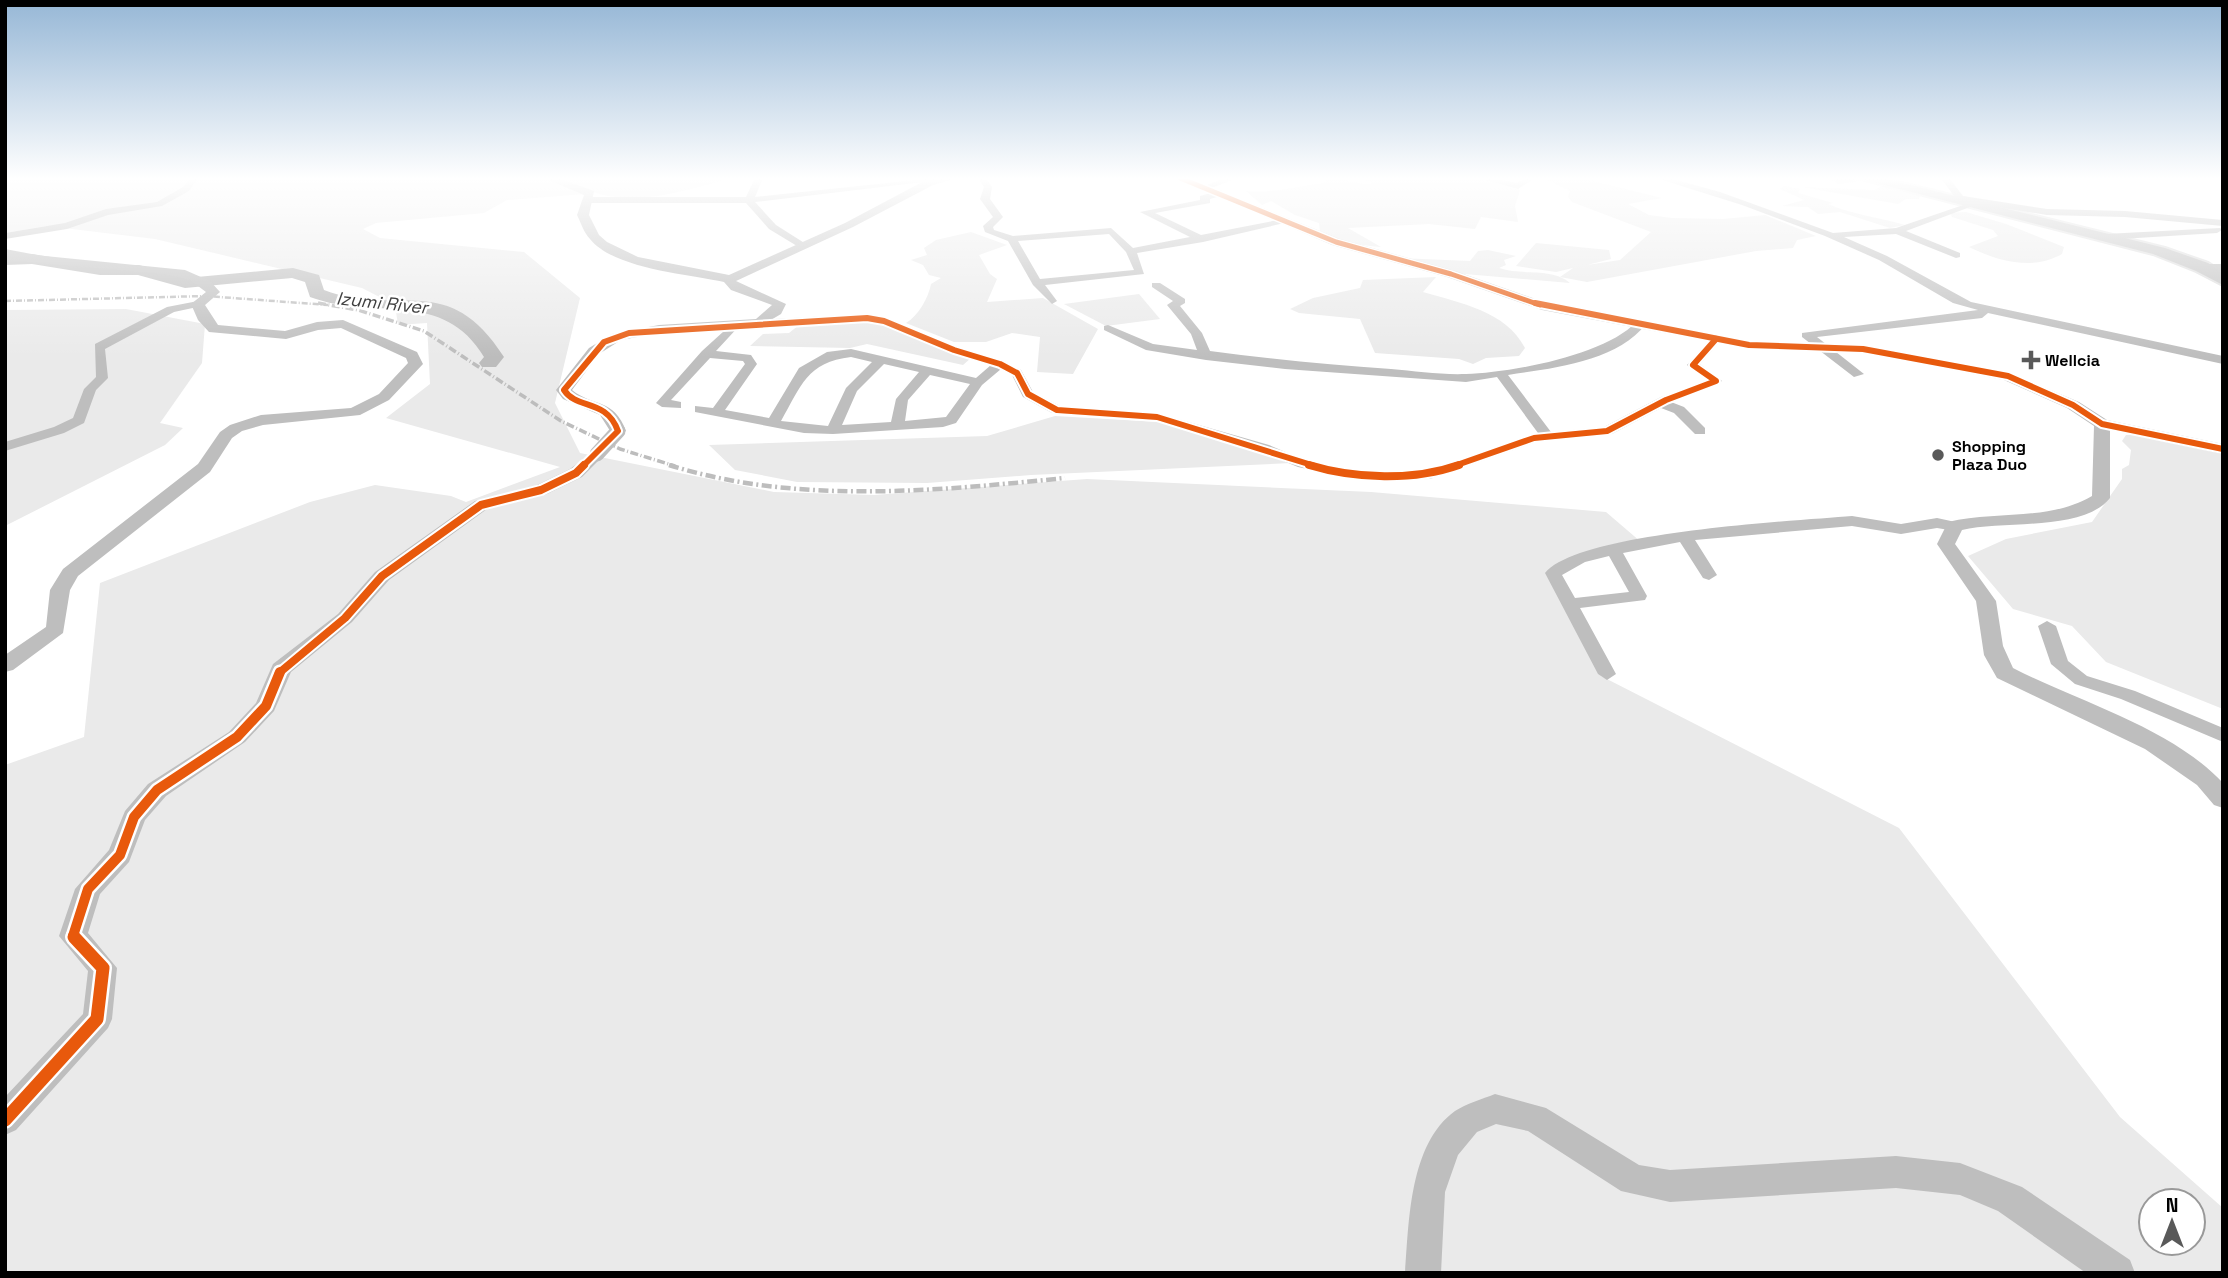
<svg xmlns="http://www.w3.org/2000/svg" width="2228" height="1278" font-family="'Space Grotesk',sans-serif">
<style>
.green{fill:#eaeaea;fill-rule:evenodd}
.lines{fill:none;stroke-linecap:round;stroke-linejoin:round}
.river{fill:#bcbcbc;fill-rule:evenodd}
.trunk-casing{stroke:#dbdbdb;stroke-width:4}
.minor{fill:#bebebe;fill-rule:evenodd}
.tertiary{fill:#bebebe;fill-rule:evenodd}
.trunk{fill:#bdbdbd;fill-rule:evenodd}
.rail-far2{stroke:#bdbdbd;stroke-width:2.5;stroke-dasharray:6 2 1 2;stroke-linecap:butt}
.rail-far1{stroke:#bdbdbd;stroke-width:3.5;stroke-dasharray:8 2.5 1 2.5;stroke-linecap:butt}
.rail{stroke:#bdbdbd;stroke-width:4.5;stroke-dasharray:10 3.5 2 3.5;stroke-linecap:butt}
.tertiary-bridge{stroke:#bebebe;stroke-width:15}
.cycleway-far4-casing{stroke:#fff;stroke-width:8}
.cycleway-far3-casing{stroke:#fff;stroke-width:10}
.cycleway-far2-casing{stroke:#fff;stroke-width:12}
.cycleway-far1-casing{stroke:#fff;stroke-width:15}
.cycleway-casing{stroke:#fff;stroke-width:18}
.cycleway-far4{stroke:#e8590c;stroke-width:5}
.cycleway-far3{stroke:#e8590c;stroke-width:6}
.cycleway-far2{stroke:#e8590c;stroke-width:8}
.cycleway-far1{stroke:#e8590c;stroke-width:10}
.cycleway{stroke:#e8590c;stroke-width:13}
.poi-dot{fill:#595959;stroke:#fff;stroke-width:2.5}
.labels{text-anchor:middle;stroke-width:5;stroke-linejoin:round;paint-order:stroke}
.far-poi-label{font-size:16px;font-weight:bold;fill:#000;stroke:#fff;text-anchor:start}
.far-water-label{font-size:18px;font-style:italic;fill:#404040;stroke:#fff}
</style>
<rect width="100%" height="100%" fill="#fff"/>
<g class="green">
<path d="M5,178H732C691,189 647,204 604,195C584,191 569,177 547,179L585,194L507,200L484,213L376,223L363,229L380,238L524,252L580,298L555,403L580,453L774,492L874,495L1087,479L1371,492L1606,512L1641,542L1547,572L1601,676L1899,828L2120,1117L2223,1208V1273H5V765L84,737L100,583L310,502L375,485L451,496L466,502L560,467L386,418L430,384L427,323L398,325L395,305L362,288L155,239L47,226L5,233ZM2151,1201H2193V1243H2151Z"/>
<path d="M1327,178C1344,177 1359,186 1372,183L1366,180C1379,177 1390,181 1403,179L1399,178H1476L1520,190L1515,206L1518,222L1481,217L1475,229L1429,224L1348,228L1381,247C1358,245 1340,243 1320,231L1319,223L1295,215L1271,201L1262,205L1246,191C1274,193 1296,187 1323,183Z"/>
<polygon points="1561,178 1589,180 1662,198 1628,204 1649,215 1672,218 1723,219 1765,215 1816,236 1797,240 1793,248 1756,251 1587,282 1560,277 1573,268 1556,272 1516,266 1536,243 1609,250 1611,259 1587,265 1620,260 1651,232 1572,202 1568,197 1570,191 1546,179"/>
<polygon points="1885,184 1921,193 1919,199 1906,199 1898,204 1802,187 1875,190"/>
<path d="M1784,186L1800,189L1798,193L1833,203L1828,204C1853,215 1879,217 1905,225L1890,228L1840,212L1818,214L1808,207L1782,206L1804,200L1780,189Z"/>
<path d="M1966,212L2006,224L2064,247L2062,254C2032,271 1998,261 1969,247L1998,236L1993,230L1952,217L1950,213Z"/>
<path d="M971,232L1007,245L979,255L990,274L997,279L987,302L1043,298L1098,329L1073,374L1037,372L1040,337L1012,333L986,342H954L906,323C918,316 928,299 931,284L941,278L929,275L923,265L911,260L927,255L924,248L936,240Z"/>
<path d="M1488,250L1516,256L1504,260L1506,265L1499,268C1522,276 1552,267 1570,283L1453,273L1398,258L1470,261L1478,251Z"/>
<path d="M1436,277L1423,292C1460,303 1506,311 1525,348L1519,356L1486,358L1473,364L1459,359L1375,353L1360,319L1299,313L1290,309L1313,298L1360,288L1363,280Z"/>
<polygon points="1139,294 1160,319 1106,326 1064,304"/>
<polygon points="126,309 205,324 202,363 160,423 183,428 165,445 5,526 5,310"/>
<polygon points="859,321 888,324 971,358 963,365 867,344 850,348 750,346 763,334 789,333 799,325"/>
<polygon points="1055,416 1159,422 1291,463 1031,475 927,483 797,482 735,470 709,445 987,436"/>
<polygon points="2143,434 2223,454 2223,709 2106,662 2072,626 2013,609 1968,556 2006,539 2092,522 2122,479 2122,469 2129,465 2131,450 2122,441 2126,435"/>
</g>
<g class="lines">
<path class="river" d="M32,254L100,265H139L186,278L293,268L319,275L324,290C399,318 448,269 504,357L496,367H482L479,363L484,357C443,288 374,321 310,297L305,282L292,278L185,288L138,275H100L32,264L5,265V255Z"/>
<defs>
<polygon id="trunk" points="1832,178 1882,178 2165,248 2208,263 2223,273 2223,285 2196,271 2153,254 1861,179 1839,182"/>
</defs>
<use href="#trunk" class="trunk-casing"/>
<g class="minor">
<polygon points="190,178 198,178 189,191 162,206 108,215 67,229 5,239 5,233 65,223 106,209 157,202 183,187"/>
<polygon points="755,178 763,178 755,197 934,178 940,180 755,202 776,225 806,244 807,246 802,249 769,229 746,203 589,203 584,200 589,197 746,197"/>
<path d="M978,178H986L992,187L990,199L1003,217L993,227L994,230L1013,236L1111,228L1133,248L1190,237L1140,212L1200,200V196L1221,190L1224,195L1210,199V203L1155,213L1201,235L1288,218L1293,221L1203,242L1137,253L1144,274L1045,285L1057,301L1052,304L1033,285L1008,241L985,232L983,226L993,217L980,199L984,187ZM1109,234L1126,252L1134,270L1040,279L1018,241Z"/>
<polygon points="1225,178 1237,178 1209,189 1202,187"/>
<polygon points="1477,178 1491,178 1517,183 1526,178 1535,178 1518,189"/>
<polygon points="1656,178 1669,178 1720,192 1833,233 1896,228 1969,203 1959,203 1941,178 1949,178 1963,196 2047,209 2125,211 2223,220 2223,226 2125,217 2047,215 1978,204 1906,231 1960,253 1960,257 1956,258 1896,234 1844,237 1887,256 1971,302 2223,356 2223,364 1988,313 1982,318 1817,337 1864,374 1854,377 1802,337 1802,333 1978,310 1953,303 1879,260 1825,236 1742,205"/>
<polygon points="2220,228 2222,230 2217,233 2105,240 2100,237 2105,234"/>
<polygon points="5,249 37,255 32,258 5,255"/>
<path d="M1152,283H1160L1185,299V303L1180,306L1202,333L1210,351C1270,359 1330,365 1391,369C1415,371 1441,375 1466,374C1510,373 1606,355 1636,322H1644L1646,324C1616,362 1553,368 1508,375L1551,432L1604,427L1661,397L1707,380L1687,365L1712,337L1716,335L1722,339L1700,364L1722,381L1671,402L1684,407L1705,428V434H1695L1674,413L1661,408L1612,434L1536,442L1430,479L1358,480L1298,467L1259,451L1156,421L1052,413L1023,397L1012,375L1001,369L982,385L956,423L943,427L833,434L804,433L695,412V406L713,408L745,364L743,361L710,358L671,400L681,402V408L662,407L656,403L702,351L735,321L741,324L716,351L751,355L757,364L725,410L769,418L799,368L827,352L851,349L976,378L991,365C954,354 920,336 884,325C850,314 795,324 759,326L753,323L759,320L847,315L888,319L958,347L1004,361L1021,370L1033,392L1060,406L1157,413L1269,445L1307,461L1358,472L1428,471L1538,433L1497,377L1466,382L1285,369L1206,360L1146,350L1104,330V326L1108,325L1153,344L1197,350L1191,334L1167,305L1173,301L1152,287ZM851,357L872,362L846,388L828,426L781,421C801,386 807,362 851,357ZM884,364L919,372L896,399L891,422L842,425L857,391ZM930,375L970,384L946,417L905,421L908,400Z"/>
<polygon points="198,301 202,302 202,306 174,312 105,349 108,378 96,390 84,423 64,433 5,451 5,442 54,427 73,418 84,389 96,377 95,344 167,307"/>
<path d="M1852,516L1901,524L1937,518L1960,523L1963,526L1955,531L1937,528L1901,534L1852,526L1695,540L1717,575L1709,580L1703,578L1680,542L1623,553L1647,596L1645,600L1580,608L1616,674L1607,680L1598,674L1545,573C1579,532 1793,521 1852,516ZM1609,556L1629,592L1575,598L1562,575L1585,562Z"/>
<polygon points="2047,621 2056,626 2068,661 2087,676 2135,691 2223,728 2223,742 2121,699 2075,684 2051,664 2038,626"/>
</g>
<g class="tertiary">
<path d="M544,178H558L594,191L589,215L599,235L607,242L638,257L729,275L845,223L926,180L957,178L933,185L853,227L736,281L786,304L781,314L759,327L659,333L621,340L599,354L572,390C593,407 614,398 626,431L618,436L612,434L600,415L563,399L556,390L589,348L612,334L659,325L756,319L772,305L731,290L724,282C688,274 614,269 590,239C584,233 581,223 577,215L584,195Z"/>
<path d="M1175,178H1188L1340,239L1455,271L1550,304L1749,341L1863,345L2008,372L2079,402L2107,420L2223,444V454L2110,430V498C2083,532 2002,520 1962,530L1955,544L1996,601L2003,646L2013,668C2079,702 2172,728 2223,783V808L2214,805L2197,785L2145,749L1997,678L1984,655L1976,601L1937,544L1948,522C1995,511 2050,521 2092,496L2094,426L2067,408L2004,380L1863,353L1749,349L1542,310L1447,277L1332,245Z"/>
<polygon points="5,252 185,270 210,281 220,292 205,305 218,325 285,331 317,322 343,320 417,352 423,364 389,400 360,415 263,425 242,431 232,438 210,472 78,576 70,590 63,633 13,670 5,672 5,655 46,627 50,590 63,569 198,464 220,432 230,425 261,415 351,408 379,394 408,363 406,358 341,328 318,330 286,339 209,332 198,320 191,304 206,292 190,280 165,274 5,260"/>
<polygon points="2198,264 2223,264 2223,272 2198,270"/>
<polygon points="597,449 605,454 582,477 547,494 487,509 389,580 352,622 291,672 274,711 245,742 166,796 145,820 129,862 100,894 88,933 117,968 112,1019 108,1028 16,1130 5,1135 5,1097 83,1014 88,971 59,936 75,889 109,850 125,811 148,784 229,732 256,703 273,664 338,614 375,572 475,501 535,486 570,469"/>
<path d="M1495,1094L1546,1108L1639,1165L1670,1170L1896,1156L1960,1163L2022,1187L2130,1260L2135,1273H2086L1998,1211L1960,1195L1896,1188L1670,1202L1621,1191L1528,1131L1496,1124L1477,1132L1458,1155L1445,1192L1441,1273H1405C1409,1223 1409,1144 1455,1111C1466,1104 1482,1099 1495,1094Z"/>
</g>
<use href="#trunk" class="trunk"/>
<polyline class="rail-far2" points="5,301 206,296 328,305"/>
<polyline class="rail-far1" points="318,303 358,310 424,331 561,421 620,449 675,466"/>
<path class="rail" d="M669,465C795,505 936,491 1065,478"/>
<polyline class="tertiary-bridge" points="597,454 618,431"/>
<defs>
<polyline id="cycleway-far4" points="1180,178 1336,242 1451,274 1540,305"/>
<g id="cycleway-far3">
<polyline points="1535,303 1749,345 1863,349 2008,376 2073,405 2102,424 2223,449"/>
<path d="M583,466L618,431C606,398 577,410 564,390L604,342L629,333L867,318L884,321L954,350L1000,364L1017,373L1028,394L1057,410L1157,417L1315,466"/>
<polyline points="1454,466 1534,438 1607,431 1666,400 1716,381 1693,365 1716,339"/>
</g>
<g id="cycleway-far2">
<path d="M1309,465C1355,479 1414,481 1459,465"/>
<polyline points="279,673 345,618 382,576 481,505 541,490 576,473 584,465"/>
</g>
<polyline id="cycleway-far1" points="76,939 73,936 88,889 120,855 134,817 157,790 237,737 266,706 280,672"/>
<polyline id="cycleway" points="5,1120 97,1019 103,968 74,937"/>
</defs>
<use href="#cycleway-far4" class="cycleway-far4-casing"/>
<use href="#cycleway-far3" class="cycleway-far3-casing"/>
<use href="#cycleway-far2" class="cycleway-far2-casing"/>
<use href="#cycleway-far1" class="cycleway-far1-casing"/>
<use href="#cycleway" class="cycleway-casing"/>
<use href="#cycleway-far4" class="cycleway-far4"/>
<use href="#cycleway-far3" class="cycleway-far3"/>
<use href="#cycleway-far2" class="cycleway-far2"/>
<use href="#cycleway-far1" class="cycleway-far1"/>
<use href="#cycleway" class="cycleway"/>
</g>
<linearGradient id="sky" x2="0" y2="1"><stop stop-color="#96b7d6"/><stop offset="0.5" stop-color="#fff"/><stop offset="1" stop-color="#fff" stop-opacity="0"/></linearGradient>
<rect width="2228" height="357" fill="url(#sky)"/>
<g class="poi-dot">
<path d="M2027.5 349.5h7v7h7v7h-7v7h-7v-7h-7v-7h7z"/>
<circle cx="1938" cy="455" r="7"/>
</g>
<g class="labels">
<g class="far-poi-label">
<text x="2045" y="366">Wellcia</text>
<text x="1952" y="452">Shopping<tspan x="1952" dy="18">Plaza Duo</tspan></text>
</g>
<g class="far-water-label">
<text transform="translate(382 303) rotate(6)" y="6">Izumi River</text>
</g>
</g>
<rect width="2228" height="1278" fill="none" stroke="#000000" stroke-width="14"/>
<g transform="translate(2172 1222)"><circle r="33" fill="#ffffff" stroke="#999999" stroke-width="2"/>
<path d="M0-5L12 26L0 18L-12 26Z" fill="#595959"/>
<text y="-10" font-size="19" font-weight="bold" text-anchor="middle" fill="#000000">N</text>
</g>
</svg>
